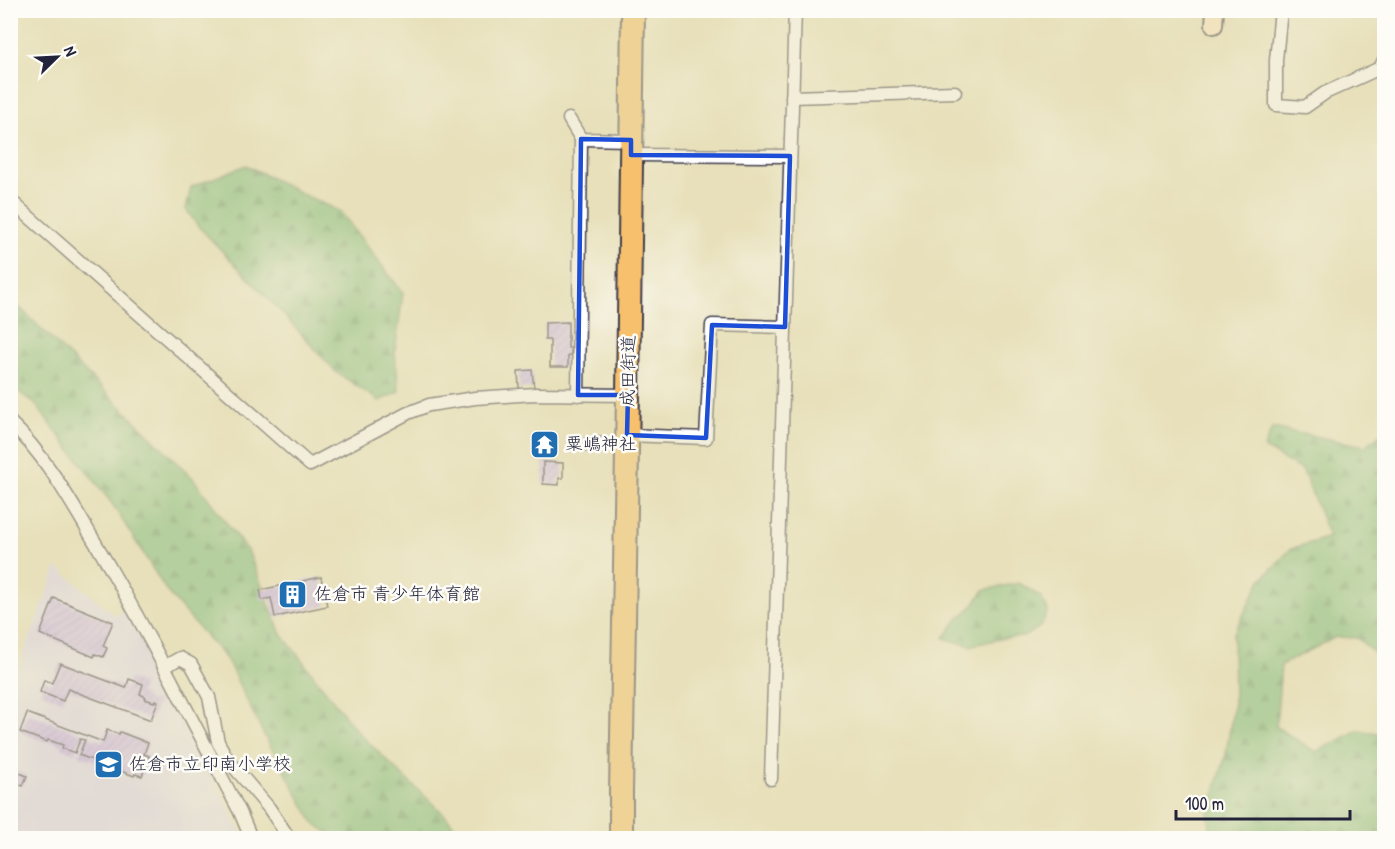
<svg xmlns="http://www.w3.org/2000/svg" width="1395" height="849" font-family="'Patrick Hand','Klee One',sans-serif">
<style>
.built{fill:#dcd5f6}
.forest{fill:url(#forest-firs);stroke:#4e6e5c;stroke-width:1.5}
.building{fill:url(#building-hatch)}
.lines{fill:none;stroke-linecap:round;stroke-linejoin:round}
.street-casing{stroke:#403e4e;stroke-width:15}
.secondary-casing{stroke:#403e4e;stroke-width:20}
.highway-casing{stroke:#403e4e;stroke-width:26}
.street{stroke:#fff;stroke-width:12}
.secondary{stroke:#fce6c4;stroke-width:16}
.highway{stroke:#f7c06c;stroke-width:22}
.marked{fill:none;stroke:#1d4ed8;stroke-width:4.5;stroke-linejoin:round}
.labels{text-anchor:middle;stroke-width:5;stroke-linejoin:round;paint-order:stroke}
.street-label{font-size:18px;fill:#22223b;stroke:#fdfcf7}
.poi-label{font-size:18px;fill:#22223b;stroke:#fdfcf7;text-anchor:start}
</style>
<defs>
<pattern id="forest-firs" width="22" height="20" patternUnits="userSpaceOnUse" patternTransform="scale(1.5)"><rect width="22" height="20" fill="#7abb7d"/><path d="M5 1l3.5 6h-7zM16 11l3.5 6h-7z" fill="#649868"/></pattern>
<pattern id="building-hatch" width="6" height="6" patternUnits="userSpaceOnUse" patternTransform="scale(1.5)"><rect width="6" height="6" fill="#c7acf8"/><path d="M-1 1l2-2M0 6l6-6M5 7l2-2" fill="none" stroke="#a18cca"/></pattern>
</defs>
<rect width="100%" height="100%" fill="#fdfcf7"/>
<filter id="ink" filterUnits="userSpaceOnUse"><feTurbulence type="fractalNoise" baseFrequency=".0167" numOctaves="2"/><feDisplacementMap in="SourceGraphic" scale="12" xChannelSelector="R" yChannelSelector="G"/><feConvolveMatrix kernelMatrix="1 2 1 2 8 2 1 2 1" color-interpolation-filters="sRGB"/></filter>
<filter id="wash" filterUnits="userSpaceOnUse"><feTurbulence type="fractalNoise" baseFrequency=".008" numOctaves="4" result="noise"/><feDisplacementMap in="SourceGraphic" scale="24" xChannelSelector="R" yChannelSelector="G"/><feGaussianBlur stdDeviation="1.35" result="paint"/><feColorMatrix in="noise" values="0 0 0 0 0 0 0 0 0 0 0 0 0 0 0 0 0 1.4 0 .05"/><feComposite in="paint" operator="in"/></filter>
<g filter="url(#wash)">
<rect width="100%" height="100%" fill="#e8e0ba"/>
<polygon class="built" points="57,567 116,616 126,610 244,838 11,838 10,689"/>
<g class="forest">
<polygon points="246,165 302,194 340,211 403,293 395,352 399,392 379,401 336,372 282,313 197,225 186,209 191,187"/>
<polygon points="11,299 192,477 249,553 280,632 356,730 403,776 445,815 464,838 336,838 314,823 264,735 227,660 168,593 113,505 35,404 11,386"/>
<polygon points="1272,428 1365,446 1384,431 1384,667 1379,657 1357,638 1336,637 1281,665 1276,727 1316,752 1358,730 1384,734 1384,838 1212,838 1208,814 1226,754 1234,702 1233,635 1261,580 1291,549 1329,537 1303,471 1264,448"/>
<polygon points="1019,583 1041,597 1048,611 1040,627 1023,637 1004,638 970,646 944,638 958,619 974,605 984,590"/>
</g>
<g id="blocks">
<g class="building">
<polygon points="568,322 568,348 571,348 571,355 568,355 568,367 550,367 550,340 545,340 545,323"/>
<polygon points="532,370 534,388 519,389 518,371"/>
<polygon points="585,437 605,437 605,449 600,449 600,451 585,451"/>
<polygon points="542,439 550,441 551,452 541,454 541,452 537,452 536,441 542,441"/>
<polygon points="543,462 563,463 563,478 559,478 559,485 543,484"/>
<polygon points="321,577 327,606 275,617 271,598 262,600 260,590"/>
<polygon points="54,598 113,622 103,646 107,648 103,657 95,654 94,657 40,634"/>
<polygon points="60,663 126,688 129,679 143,684 140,694 146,697 145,699 154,702 155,700 158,701 151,720 68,689 63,701 40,692 44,680 52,683"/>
<polygon points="27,713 103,742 107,730 119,734 120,732 148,743 144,754 149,756 142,776 135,774 134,776 79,755 85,740 80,739 75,753 62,748 63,745 48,740 47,742 20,732"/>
<polygon points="10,769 27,776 23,786 10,781"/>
</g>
</g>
</g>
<g filter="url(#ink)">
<use href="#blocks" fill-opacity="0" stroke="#403e4e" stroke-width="1.5"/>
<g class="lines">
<defs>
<g id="street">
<polyline points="1281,10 1276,60 1276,105 1305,107 1325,93 1380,68 1384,60"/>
<polyline points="792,97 955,92"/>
<polyline points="569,119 581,139 631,140"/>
<polyline points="631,155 790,156"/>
<polyline points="10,200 310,465 408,413 429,405 475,398 535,394 628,395"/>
<polyline points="578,395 581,139"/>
<path d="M10,422C46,456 71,502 96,544C148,631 193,723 240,812L251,838"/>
<polyline points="627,435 706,438 712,325 785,327"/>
<polyline points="164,667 180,658 191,664 209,697 218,742 228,760 269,808 289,838"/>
<polyline points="771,779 795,10"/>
</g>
<polyline id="secondary" points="1214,25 1215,10"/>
<polyline id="highway" points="623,838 621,829 621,792 628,395 633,10"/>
</defs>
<use href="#street" class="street-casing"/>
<use href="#secondary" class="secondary-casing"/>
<use href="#highway" class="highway-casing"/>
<use href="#street" class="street"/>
<use href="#secondary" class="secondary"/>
<use href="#highway" class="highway"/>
</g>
</g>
<path d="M0 0H1395V849H0ZM581,139L631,140V155L790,156L785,327L712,325L706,438L627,435L628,395H578Z" fill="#e8e0ba" fill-opacity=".55" fill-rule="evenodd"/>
<path class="marked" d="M581,139L631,140V155L790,156L785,327L712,325L706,438L627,435L628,395H578Z"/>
<defs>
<symbol id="temple-square" viewBox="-11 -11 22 22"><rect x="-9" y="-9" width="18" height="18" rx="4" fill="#1f6fb2" stroke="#fdfcf7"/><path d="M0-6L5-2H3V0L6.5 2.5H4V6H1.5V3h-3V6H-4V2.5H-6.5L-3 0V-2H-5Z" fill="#fff"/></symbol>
<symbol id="building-square" viewBox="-11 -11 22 22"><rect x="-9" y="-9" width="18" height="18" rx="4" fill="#1f6fb2" stroke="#fdfcf7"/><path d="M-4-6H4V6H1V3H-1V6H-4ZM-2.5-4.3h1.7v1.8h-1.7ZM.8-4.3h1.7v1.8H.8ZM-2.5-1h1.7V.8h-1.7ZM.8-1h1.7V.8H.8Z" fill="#fff"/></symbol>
<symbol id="school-square" viewBox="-11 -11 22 22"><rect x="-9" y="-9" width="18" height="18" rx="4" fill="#1f6fb2" stroke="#fdfcf7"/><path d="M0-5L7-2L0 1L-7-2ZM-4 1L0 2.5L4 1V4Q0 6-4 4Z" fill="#fff"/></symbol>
</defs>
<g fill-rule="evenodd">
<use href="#temple-square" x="528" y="428" width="33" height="33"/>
<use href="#building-square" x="276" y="578" width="33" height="33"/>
<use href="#school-square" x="92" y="748" width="33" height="33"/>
</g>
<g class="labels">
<g class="street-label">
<text transform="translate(628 371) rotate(-89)" y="6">成田街道</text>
</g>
<g class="poi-label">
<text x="565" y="450">粟嶋神社</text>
<text x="314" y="600">佐倉市 青少年体育館</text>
<text x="129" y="770">佐倉市立印南小学校</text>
</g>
</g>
<rect width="1395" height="849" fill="none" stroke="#fdfcf7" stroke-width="36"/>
<g transform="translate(57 57) rotate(66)" stroke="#fdfcf7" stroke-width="4.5" paint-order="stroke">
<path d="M0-4.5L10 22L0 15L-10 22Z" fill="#22223b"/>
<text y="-9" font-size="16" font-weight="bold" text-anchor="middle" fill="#22223b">N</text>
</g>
<path d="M1176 810v9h174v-9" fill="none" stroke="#22223b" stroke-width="3"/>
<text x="1185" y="810" font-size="18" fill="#22223b" stroke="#fdfcf7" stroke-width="4.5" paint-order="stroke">100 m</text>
</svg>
